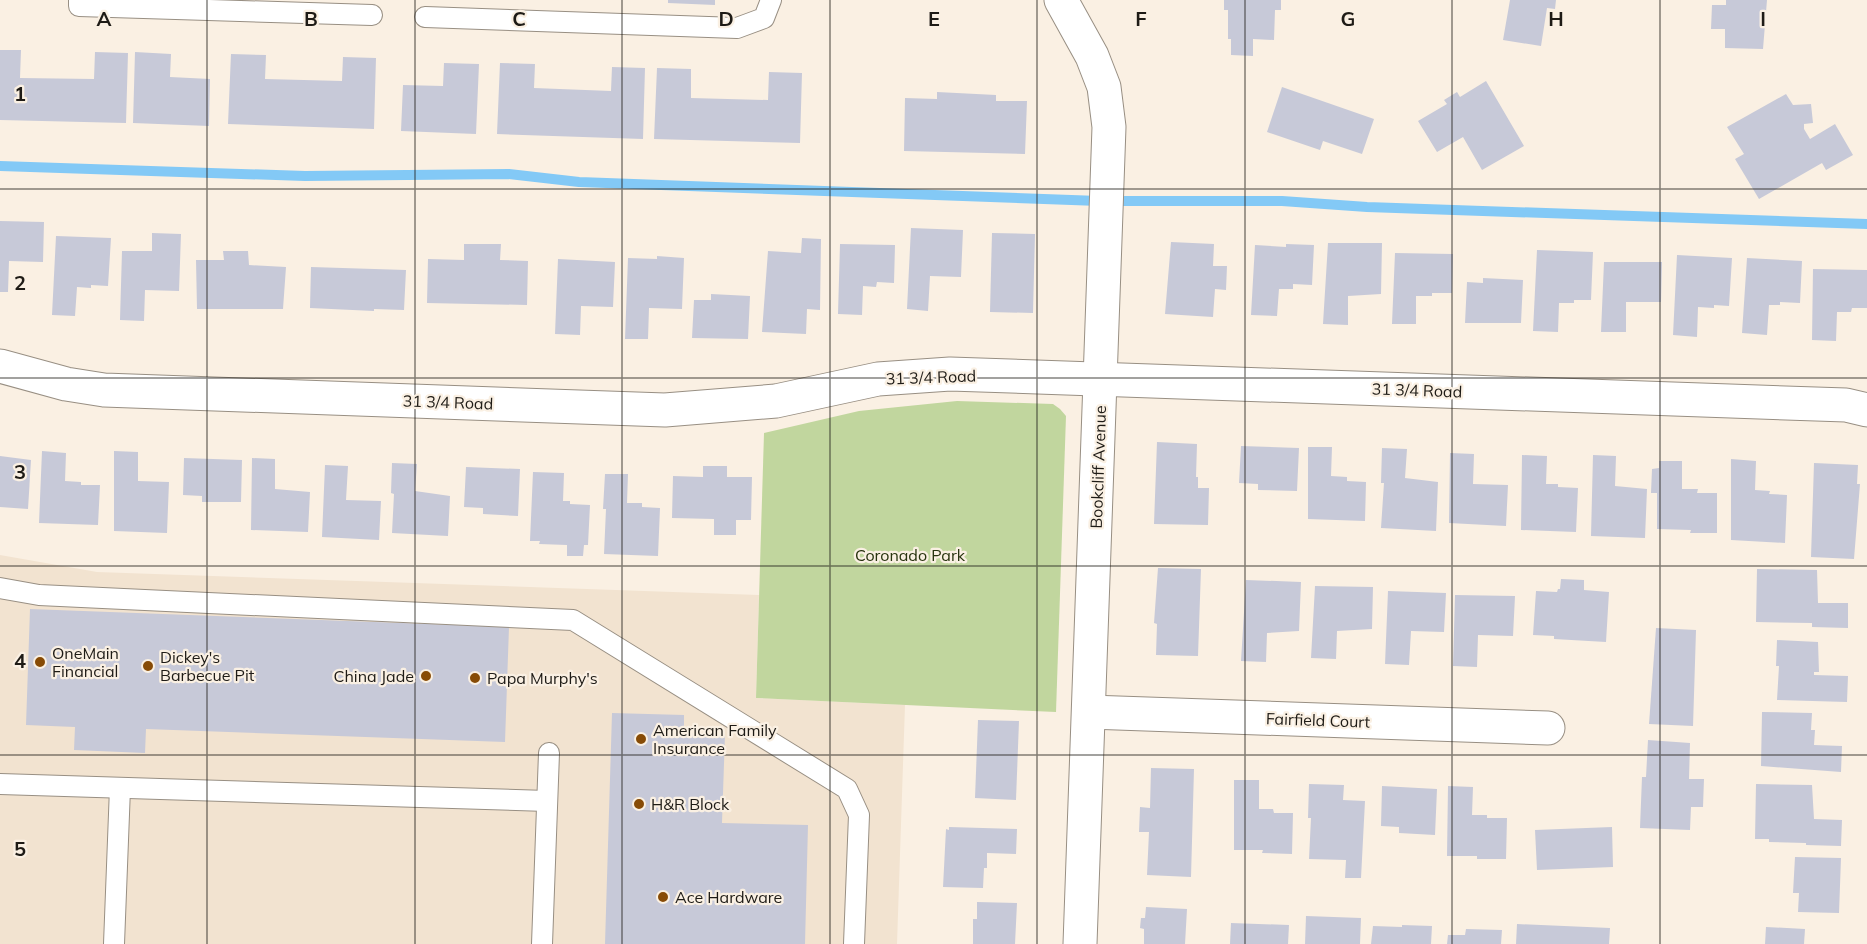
<svg xmlns="http://www.w3.org/2000/svg" width="1867" height="944" font-family="Mulish,sans-serif">
<style>
.built{fill:#f2e3d0}
.green{fill:#c1d69e}
.lines{fill:none;stroke-linecap:round;stroke-linejoin:round}
.stream{stroke:#83c9f6;stroke-width:10}
.building{fill:#c7c9d8}
.lane-casing{stroke:#988f83;stroke-width:22}
.street-casing{stroke:#988f83;stroke-width:35}
.lane{stroke:#fff;stroke-width:20}
.street{stroke:#fff;stroke-width:33}
.grid{fill:none;stroke:#1e1b16;stroke-width:1.5;stroke-opacity:0.55}
.poi-dot{fill:#874b06;stroke:#faf0e3;stroke-width:2}
.labels{text-anchor:middle;stroke-width:4.5;stroke-linejoin:round;paint-order:stroke}
.street-label{font-size:16px;fill:#1e1b16;stroke:#faf0e3}
.park-label{font-size:16px;fill:#27330e;stroke:#faf0e3}
.poi-label{font-size:16px;fill:#1e1b16;stroke:#faf0e3;text-anchor:start}
.grid-label{font-size:20px;text-anchor:middle;font-weight:bold;fill:#1e1b16;stroke:#faf0e3;stroke-width:4.5;stroke-linejoin:round;paint-order:stroke}
</style>
<rect width="100%" height="100%" fill="#faf0e3"/>
<polygon class="built" points="0,555 97,572 759,595 756,698 905,705 897,944 0,944"/>
<polygon class="green" points="957,401 1053,404 1060,409 1066,416 1056,712 756,698 764,433 859,411"/>
<g class="lines">
<polyline class="stream" points="0,166 305,176 509,174 579,182 1099,201 1282,201 1367,207 1867,224"/>
</g>
<g class="building">
<polygon points="668,0 715,0 715,5 668,3"/>
<polygon points="1224,0 1281,0 1281,10 1275,10 1274,40 1253,39 1253,56 1231,55 1231,39 1228,39 1228,10 1224,10"/>
<polygon points="1510,0 1556,0 1555,9 1547,8 1541,46 1503,40"/>
<polygon points="1726,0 1767,0 1763,49 1725,48 1725,29 1711,29 1712,5 1726,5"/>
<polygon points="0,50 21,50 20,78 94,79 95,52 128,53 126,123 0,120"/>
<polygon points="135,52 171,54 170,77 210,79 209,126 133,123"/>
<polygon points="231,54 266,55 265,79 342,81 343,57 376,58 374,129 228,124"/>
<polygon points="444,63 479,64 476,134 401,131 403,85 443,86"/>
<polygon points="500,63 535,64 534,88 611,91 612,67 645,68 643,139 497,134"/>
<polygon points="657,68 691,69 691,98 768,100 769,72 802,73 800,143 654,139"/>
<polygon points="1486,81 1524,146 1482,170 1463,137 1437,152 1418,121 1447,104 1444,100 1457,92 1460,97"/>
<polygon points="1282,87 1374,119 1362,154 1323,141 1320,150 1267,132"/>
<polygon points="937,92 996,95 996,101 1027,101 1025,154 904,151 905,98 937,99"/>
<polygon points="1786,94 1793,105 1811,104 1813,123 1804,124 1804,129 1810,139 1835,124 1853,155 1826,170 1822,163 1759,199 1735,159 1744,154 1727,127"/>
<polygon points="0,221 44,222 43,262 9,261 8,292 0,292"/>
<polygon points="911,228 963,230 961,277 930,276 928,311 907,309"/>
<polygon points="152,233 181,234 179,291 145,290 144,321 120,320 122,251 152,251"/>
<polygon points="992,233 1035,234 1033,313 990,312"/>
<polygon points="56,236 111,238 108,286 91,285 91,288 77,287 75,316 52,315"/>
<polygon points="802,238 821,239 820,310 807,309 806,334 762,332 768,251 801,253"/>
<polygon points="1171,242 1214,244 1213,266 1227,266 1226,290 1215,289 1213,317 1165,314"/>
<polygon points="1328,243 1382,243 1381,294 1348,296 1348,325 1323,324"/>
<polygon points="464,244 501,244 500,260 528,261 527,305 427,303 428,259 464,260"/>
<polygon points="840,244 895,245 894,283 877,282 876,287 863,286 862,315 838,314"/>
<polygon points="1286,244 1314,245 1312,285 1293,284 1293,289 1279,289 1277,316 1251,315 1255,245 1286,247"/>
<polygon points="1537,250 1593,252 1591,300 1574,300 1574,303 1559,303 1558,332 1533,331"/>
<polygon points="223,251 248,251 249,265 286,267 283,309 197,309 196,260 224,260"/>
<polygon points="1395,253 1453,254 1452,293 1432,293 1432,296 1416,296 1416,324 1392,324"/>
<polygon points="1677,255 1732,258 1729,306 1714,305 1714,308 1698,307 1697,337 1673,335"/>
<polygon points="657,256 684,258 682,309 649,308 648,339 625,339 628,258 657,259"/>
<polygon points="1747,258 1802,261 1800,303 1780,302 1780,305 1769,305 1767,335 1742,333"/>
<polygon points="558,259 615,262 613,307 581,306 580,335 555,334"/>
<polygon points="1604,262 1662,262 1661,302 1626,302 1626,332 1601,332"/>
<polygon points="311,267 406,270 404,310 374,309 374,311 310,308"/>
<polygon points="1813,269 1867,270 1867,308 1852,308 1851,312 1837,312 1836,341 1812,340"/>
<polygon points="1483,278 1523,280 1521,323 1465,323 1467,282 1483,283"/>
<polygon points="711,294 750,296 748,339 692,338 694,300 711,300"/>
<polygon points="1157,442 1197,444 1196,477 1198,477 1198,488 1209,488 1208,525 1154,524"/>
<polygon points="1241,446 1299,448 1297,491 1258,490 1258,484 1239,483"/>
<polygon points="1308,447 1332,447 1331,476 1347,477 1347,481 1366,482 1365,521 1308,519"/>
<polygon points="1382,448 1407,449 1405,478 1438,482 1436,531 1381,528 1384,483 1381,483"/>
<polygon points="42,451 66,453 65,481 81,482 81,485 100,485 98,525 39,523"/>
<polygon points="114,451 138,452 138,481 169,482 167,533 114,531"/>
<polygon points="1450,453 1474,454 1473,484 1508,485 1506,526 1449,523"/>
<polygon points="1522,455 1547,456 1546,484 1558,484 1558,487 1578,488 1576,532 1521,530"/>
<polygon points="1593,455 1616,456 1615,486 1647,489 1645,538 1591,536"/>
<polygon points="0,456 31,460 28,509 0,507"/>
<polygon points="184,458 242,460 241,502 202,502 202,496 183,495"/>
<polygon points="252,458 275,459 275,489 310,492 308,532 251,530"/>
<polygon points="1731,459 1756,461 1755,490 1770,491 1769,494 1787,495 1785,543 1731,540"/>
<polygon points="1659,461 1682,461 1682,489 1698,489 1697,493 1717,493 1717,533 1690,533 1691,530 1657,529 1657,493 1651,493 1652,469 1659,468"/>
<polygon points="392,463 417,464 415,491 450,496 448,536 392,533 394,494 391,493"/>
<polygon points="1814,463 1858,465 1857,484 1860,484 1854,559 1811,557"/>
<polygon points="325,465 348,466 346,500 381,501 379,540 322,537"/>
<polygon points="703,466 727,466 727,477 752,477 751,520 736,520 736,535 714,535 714,519 672,518 673,476 703,477"/>
<polygon points="466,467 520,469 518,516 483,514 483,508 464,507"/>
<polygon points="533,472 564,473 563,501 570,501 570,504 590,505 588,545 584,545 583,556 567,556 567,545 539,544 540,541 530,541"/>
<polygon points="605,474 628,474 627,503 642,503 642,507 660,508 658,556 604,554 606,509 603,509"/>
<polygon points="1158,568 1201,569 1198,656 1156,655 1157,624 1154,623"/>
<polygon points="1757,569 1817,570 1818,603 1848,603 1848,628 1812,627 1812,623 1756,622"/>
<polygon points="1561,579 1584,580 1584,590 1609,592 1606,642 1554,639 1554,636 1533,635 1536,591 1557,592 1558,589 1560,589"/>
<polygon points="1246,580 1301,582 1299,631 1267,633 1266,662 1241,661"/>
<polygon points="1315,586 1373,587 1372,629 1337,631 1336,659 1311,658"/>
<polygon points="1388,591 1446,593 1444,632 1411,631 1409,665 1385,664"/>
<polygon points="1455,595 1515,596 1513,636 1478,635 1477,667 1453,666"/>
<polygon points="30,609 509,627 505,742 146,729 145,753 74,750 75,727 26,725"/>
<polygon points="1656,628 1696,630 1693,726 1649,724"/>
<polygon points="1777,640 1818,642 1819,672 1814,672 1814,675 1848,676 1847,702 1777,700 1779,666 1776,666"/>
<polygon points="1762,712 1812,713 1811,730 1815,730 1814,745 1842,746 1841,772 1761,766"/>
<polygon points="612,713 684,715 684,733 725,734 722,823 808,825 805,944 605,944"/>
<polygon points="978,720 1019,721 1016,800 975,798"/>
<polygon points="1648,740 1690,743 1689,779 1704,779 1703,807 1691,807 1690,830 1640,828 1642,777 1646,777"/>
<polygon points="1151,768 1194,769 1191,877 1147,875 1149,832 1139,832 1140,807 1150,808"/>
<polygon points="1234,780 1259,780 1259,809 1273,809 1274,813 1293,813 1292,854 1262,853 1263,850 1234,850"/>
<polygon points="1309,784 1344,785 1343,800 1365,801 1361,878 1345,878 1346,860 1309,859 1311,818 1308,818"/>
<polygon points="1756,784 1812,785 1814,819 1842,820 1841,846 1806,845 1806,843 1769,842 1769,839 1755,839"/>
<polygon points="1382,786 1437,789 1435,835 1399,833 1399,827 1381,826"/>
<polygon points="1448,786 1473,787 1472,815 1487,815 1487,818 1507,818 1506,859 1477,859 1477,856 1447,856"/>
<polygon points="949,827 1017,829 1016,854 987,853 987,868 984,868 983,888 943,887 946,829 949,830"/>
<polygon points="1612,827 1613,867 1537,870 1535,830"/>
<polygon points="1795,857 1841,858 1839,913 1798,912 1799,893 1793,893"/>
<polygon points="977,902 1017,903 1015,944 973,944 973,919 977,919"/>
<polygon points="1146,907 1187,909 1185,944 1144,944 1144,929 1140,928 1141,918 1145,918"/>
<polygon points="1306,916 1361,918 1360,944 1305,944"/>
<polygon points="1231,923 1289,925 1288,944 1230,944"/>
<polygon points="1517,924 1610,928 1609,944 1516,944"/>
<polygon points="1402,925 1432,926 1431,944 1371,944 1373,926 1402,927"/>
<polygon points="1766,927 1805,929 1804,944 1765,944"/>
<polygon points="1466,929 1502,930 1501,944 1447,944 1448,935 1465,935"/>
</g>
<g class="lines">
<defs>
<g id="lane">
<polyline points="79,0 79,6 372,15"/>
<polyline points="425,17 737,28 764,18 771,0"/>
<polyline points="0,588 39,595 573,620 847,789 859,815 854,944"/>
<polyline points="0,784 547,801"/>
<polyline points="114,944 120,788"/>
<polyline points="542,944 549,753"/>
</g>
<g id="street">
<polyline points="1061,0 1092,56 1104,87 1109,127 1080,944"/>
<polyline points="0,366 66,384 104,390 665,410 776,401 878,379 950,374 1846,405 1867,410"/>
<polyline points="1089,712 1548,728"/>
</g>
</defs>
<use href="#lane" class="lane-casing"/>
<use href="#street" class="street-casing"/>
<use href="#lane" class="lane"/>
<use href="#street" class="street"/>
</g>
<path class="grid" d="M207,0V944M415,0V944M622,0V944M830,0V944M1037,0V944M1245,0V944M1452,0V944M1660,0V944M0,189H1867M0,378H1867M0,566H1867M0,755H1867"/>
<g class="poi-dot">
<circle cx="40" cy="662" r="6"/>
<circle cx="148" cy="666" r="6"/>
<circle cx="426" cy="676" r="6"/>
<circle cx="475" cy="678" r="6"/>
<circle cx="641" cy="739" r="6"/>
<circle cx="639" cy="804" r="6"/>
<circle cx="663" cy="897" r="6"/>
</g>
<g class="labels">
<g class="street-label">
<text transform="translate(931 377) rotate(-2)" y="6">31 3/4 Road</text>
<text transform="translate(1417 390) rotate(2)" y="6">31 3/4 Road</text>
<text transform="translate(448 402) rotate(2)" y="6">31 3/4 Road</text>
<text transform="translate(1098 467) rotate(-88)" y="6">Bookcliff Avenue</text>
<text transform="translate(1318 720) rotate(2)" y="6">Fairfield Court</text>
</g>
<g class="park-label">
<text x="910" y="561">Coronado Park</text>
</g>
<g class="poi-label">
<text x="52" y="659">OneMain<tspan x="52" dy="18">Financial</tspan></text>
<text x="160" y="663">Dickey's<tspan x="160" dy="18">Barbecue Pit</tspan></text>
<text x="414" y="682" text-anchor="end">China Jade</text>
<text x="487" y="684">Papa Murphy's</text>
<text x="653" y="736">American Family<tspan x="653" dy="18">Insurance</tspan></text>
<text x="651" y="810">H&amp;R Block</text>
<text x="675" y="903">Ace Hardware</text>
</g>
</g>
<g class="grid-label">
<text x="104" y="26">A</text>
<text x="311" y="26">B</text>
<text x="519" y="26">C</text>
<text x="726" y="26">D</text>
<text x="934" y="26">E</text>
<text x="1141" y="26">F</text>
<text x="1348" y="26">G</text>
<text x="1556" y="26">H</text>
<text x="1763" y="26">I</text>
<text x="20" y="101">1</text>
<text x="20" y="290">2</text>
<text x="20" y="479">3</text>
<text x="20" y="668">4</text>
<text x="20" y="856">5</text>
</g>
</svg>
